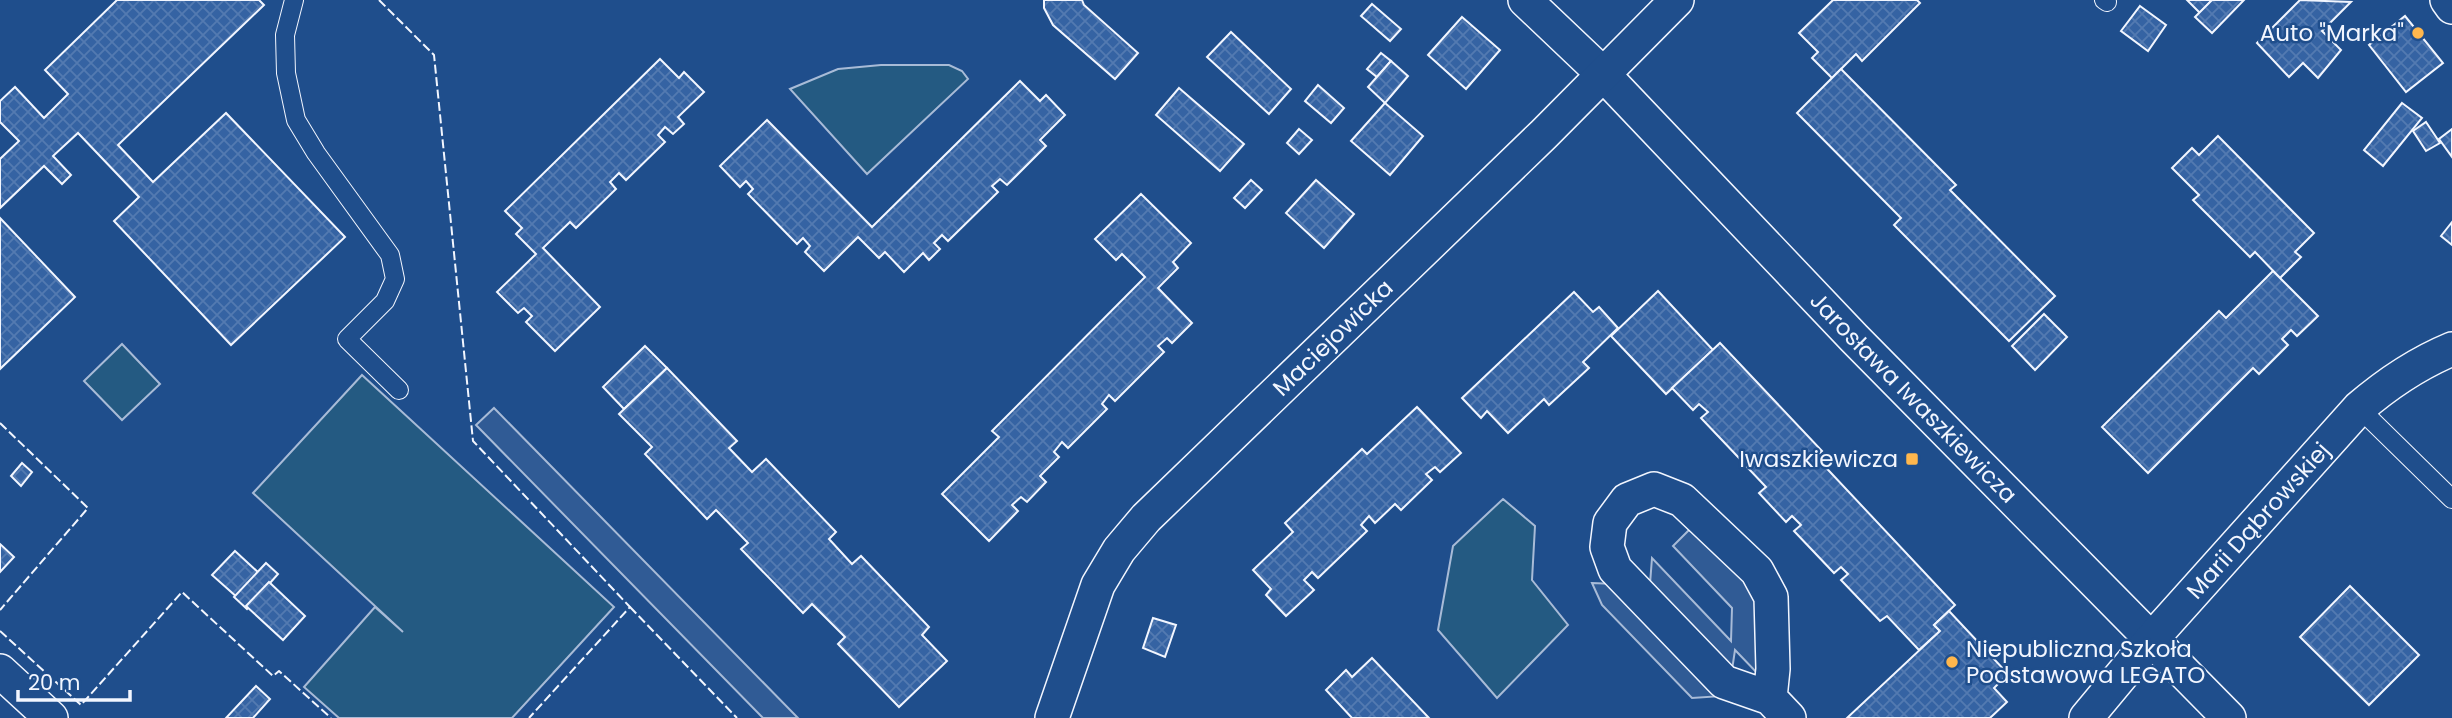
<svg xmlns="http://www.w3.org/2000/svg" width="2452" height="718" font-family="Poppins,sans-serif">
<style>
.green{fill:#245a82;stroke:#a8bbd7;stroke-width:2}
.parking{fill:#305b95;stroke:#a8bbd7;stroke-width:2}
.building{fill:url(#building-cross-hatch);stroke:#f2f6ff;stroke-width:2}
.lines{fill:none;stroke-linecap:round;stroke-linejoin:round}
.service-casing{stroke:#f2f6ff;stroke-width:20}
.minor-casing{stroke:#f2f6ff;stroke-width:36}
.service{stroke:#1f4e8c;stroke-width:18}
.minor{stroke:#1f4e8c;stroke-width:33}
.fence{stroke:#f2f6ff;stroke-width:2;stroke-dasharray:9 3.5;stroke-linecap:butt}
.poi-dot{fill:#ffb74d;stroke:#1f4e8c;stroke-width:2.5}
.labels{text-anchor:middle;stroke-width:5;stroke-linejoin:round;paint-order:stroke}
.poi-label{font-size:23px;fill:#f2f6ff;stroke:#1f4e8c;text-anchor:end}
.street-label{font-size:23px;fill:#f2f6ff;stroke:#1f4e8c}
</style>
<defs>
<pattern id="building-cross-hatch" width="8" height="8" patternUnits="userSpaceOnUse" patternTransform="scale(1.75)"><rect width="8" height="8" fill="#3563a3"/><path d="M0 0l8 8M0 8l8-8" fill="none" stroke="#537ab1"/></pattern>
</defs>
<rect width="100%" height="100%" fill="#1f4e8c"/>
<g class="green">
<polygon points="881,65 949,65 962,71 968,79 867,174 790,89 838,69"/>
<polygon points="122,344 160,384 122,420 84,381"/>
<polygon points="362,375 614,607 512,718 339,718 304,687 375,607 403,632 253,493"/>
<polygon points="1503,499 1535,526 1532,580 1568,625 1497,698 1438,630 1453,546"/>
</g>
<g class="parking">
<polygon points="494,408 798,718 763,718 476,425"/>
<polygon points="1692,527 1748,583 1757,596 1759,675 1735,650 1732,670 1650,584 1652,558 1731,641 1732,608 1673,546"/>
<polygon points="1592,583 1615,584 1723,696 1692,698 1602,605"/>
</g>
<g class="building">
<polygon points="117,0 259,0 264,5 118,145 153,182 226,113 345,237 231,345 114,221 139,197 78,133 53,156 71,175 62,184 44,166 0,208 0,159 19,141 0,122 0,101 15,87 44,118 68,94 45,70"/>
<polygon points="1044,0 1082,0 1084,5 1138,53 1115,79 1053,25 1044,8"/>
<polygon points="1833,0 1917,0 1920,3 1862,61 1856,54 1832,78 1812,58 1818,52 1799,33"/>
<polygon points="2187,0 2212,0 2200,13"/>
<polygon points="2212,0 2244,0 2212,33 2195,17"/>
<polygon points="2300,0 2351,2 2322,31 2341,50 2318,78 2303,63 2289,77 2257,43"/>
<polygon points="1372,4 1401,29 1390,41 1361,16"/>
<polygon points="2140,6 2166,25 2148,51 2121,31"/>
<polygon points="2405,16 2443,63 2406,92 2369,45"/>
<polygon points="1462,17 1500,50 1466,89 1428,55"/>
<polygon points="1231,32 1291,89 1269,114 1207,57"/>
<polygon points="1381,53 1391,61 1377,77 1367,69"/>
<polygon points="660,59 679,78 684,72 704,92 678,117 684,124 673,134 665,127 658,135 665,142 626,180 619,173 610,182 616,189 576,228 570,222 543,248 600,307 555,351 526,322 532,316 524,308 518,313 497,292 536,254 516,234 522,228 505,211"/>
<polygon points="1391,61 1408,76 1385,103 1368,87"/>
<polygon points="1841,69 1956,185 1950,190 2055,296 2009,341 1894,225 1901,218 1797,113"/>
<polygon points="1020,81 1040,101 1046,95 1065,115 1040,140 1046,146 1007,185 1000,179 992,186 998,192 948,241 942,235 934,243 940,249 929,260 923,253 904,272 885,252 879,258 858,237 824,271 805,252 810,246 803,238 797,244 748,194 753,189 746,181 740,187 720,166 767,120 872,227"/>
<polygon points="1318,85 1344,108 1331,123 1305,101"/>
<polygon points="1179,88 1244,144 1220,171 1156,115"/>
<polygon points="1385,103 1423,136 1390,175 1351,141"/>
<polygon points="2402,103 2422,118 2383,166 2364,150"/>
<polygon points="2426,122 2440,143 2426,151 2413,131"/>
<polygon points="1299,129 1312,140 1299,154 1287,143"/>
<polygon points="2452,129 2452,157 2439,139"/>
<polygon points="2218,136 2314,233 2295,252 2301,257 2280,278 2255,252 2250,257 2193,200 2199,195 2172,168 2192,148 2199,155"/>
<polygon points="1251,180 1262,190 1245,208 1234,198"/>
<polygon points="1316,180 1354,214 1324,248 1286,213"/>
<polygon points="1141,194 1191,243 1173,262 1178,268 1158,288 1192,323 1172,343 1167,338 1158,346 1164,352 1115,401 1109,395 1102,404 1107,409 1068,448 1062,442 1054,452 1059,457 1040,476 1046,482 1027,502 1021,497 1012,505 1018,511 989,541 942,494 999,437 992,431 1145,277 1122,254 1116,260 1095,239"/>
<polygon points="0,218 75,297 0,369"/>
<polygon points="2452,222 2452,245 2441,236"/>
<polygon points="2273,271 2318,316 2297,336 2291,330 2282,339 2288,345 2259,374 2253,368 2148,473 2102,427 2219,311 2226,318"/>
<polygon points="1658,291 1713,350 1666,394 1611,336"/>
<polygon points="1574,292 1593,312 1599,307 1618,328 1583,362 1589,368 1549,405 1544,399 1508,433 1487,411 1481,418 1462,398"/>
<polygon points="2044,314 2067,337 2035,370 2012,346"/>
<polygon points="1720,343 1822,451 1816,457 1955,605 1934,625 1940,631 1919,650 1887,616 1880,621 1841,580 1848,574 1841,567 1834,573 1794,531 1801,525 1792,516 1786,522 1759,493 1766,487 1747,467 1753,461 1745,452 1739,458 1701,418 1708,412 1699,404 1693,410 1672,388"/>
<polygon points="645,346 667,368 624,409 603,387"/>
<polygon points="667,368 737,441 729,448 752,472 766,459 836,532 829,539 852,564 861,556 929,627 922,635 947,661 899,707 838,644 845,637 812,604 803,613 741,549 748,543 716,510 707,519 645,454 652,447 619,414"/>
<polygon points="1417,407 1461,453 1440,472 1435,467 1426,474 1432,480 1401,510 1395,504 1375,523 1369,516 1361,525 1367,531 1318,578 1312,572 1304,580 1314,590 1286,616 1266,595 1271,589 1253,570 1293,532 1285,523 1362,449 1367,454"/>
<polygon points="22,463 32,472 21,486 11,476"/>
<polygon points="0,544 14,557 0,572"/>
<polygon points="235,551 260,574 238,598 212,575"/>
<polygon points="266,563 278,574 247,609 234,597"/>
<polygon points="269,582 305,616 283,640 246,606"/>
<polygon points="2350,586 2419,655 2369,705 2300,637"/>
<polygon points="1949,611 2008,674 1994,688 2007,702 1990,718 1847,718 1940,631 1934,625"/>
<polygon points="1153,618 1176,625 1165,657 1143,648"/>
<polygon points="1372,658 1429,718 1352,718 1326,690 1346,670 1352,677"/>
<polygon points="256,686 270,699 253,718 226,718"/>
</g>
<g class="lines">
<defs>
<g id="service">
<polyline points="294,0 285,35 286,73 296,120 316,153 390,255 395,279 385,301 347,339 399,390"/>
<polyline points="2104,0 2107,2"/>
<polyline points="2359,408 2452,499"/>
</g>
<g id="minor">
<path id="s1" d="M1525,0L1603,74L1854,338L2229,718"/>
<polyline points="2447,0 2452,7"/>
<polyline points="0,671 51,718"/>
<polyline points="1770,698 1773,669 1771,597 1757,571 1682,500 1654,489 1627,500 1610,523 1607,547 1615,569 1724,682 1770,698 1789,718"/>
<path id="s2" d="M1052,718L1098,585L1119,550L1146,518L1544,134L1677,0"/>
<path id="s3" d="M2086,718L2150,641L2359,408C2388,383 2416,364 2452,349"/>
</g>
</defs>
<use href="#service" class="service-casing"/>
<use href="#minor" class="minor-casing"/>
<use href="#service" class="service"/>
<use href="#minor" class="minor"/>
<g class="fence">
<polyline points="379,0 434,55 473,441 630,607 529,718"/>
<polyline points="0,423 88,508 0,610"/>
<polyline points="630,607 737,718"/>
<polyline points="0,631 81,705 182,592 273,676 279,671 331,718"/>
</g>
</g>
<g class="poi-dot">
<circle cx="2418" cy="33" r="7"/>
<rect x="1905" y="452" width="14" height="14" rx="3.5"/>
<circle cx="1952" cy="662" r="7"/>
</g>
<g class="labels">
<g class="poi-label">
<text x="2404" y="41">Auto "Marka"</text>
<text x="1898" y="467">Iwaszkiewicza</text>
<text x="1966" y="657" text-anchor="start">Niepubliczna Szkoła<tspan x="1966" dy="26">Podstawowa LEGATO</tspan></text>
</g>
<g class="street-label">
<text dy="8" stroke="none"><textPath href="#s2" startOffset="483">Maciejowicka</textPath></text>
<text dy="8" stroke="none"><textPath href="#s1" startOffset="556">Jarosława Iwaszkiewicza</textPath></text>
<text dy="8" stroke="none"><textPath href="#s3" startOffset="262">Marii Dąbrowskiej</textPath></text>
</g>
</g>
<path d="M18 690v10h112v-10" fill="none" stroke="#f2f6ff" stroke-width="3.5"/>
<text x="28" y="690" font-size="21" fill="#f2f6ff" stroke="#1f4e8c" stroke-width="5" paint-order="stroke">20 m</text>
</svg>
